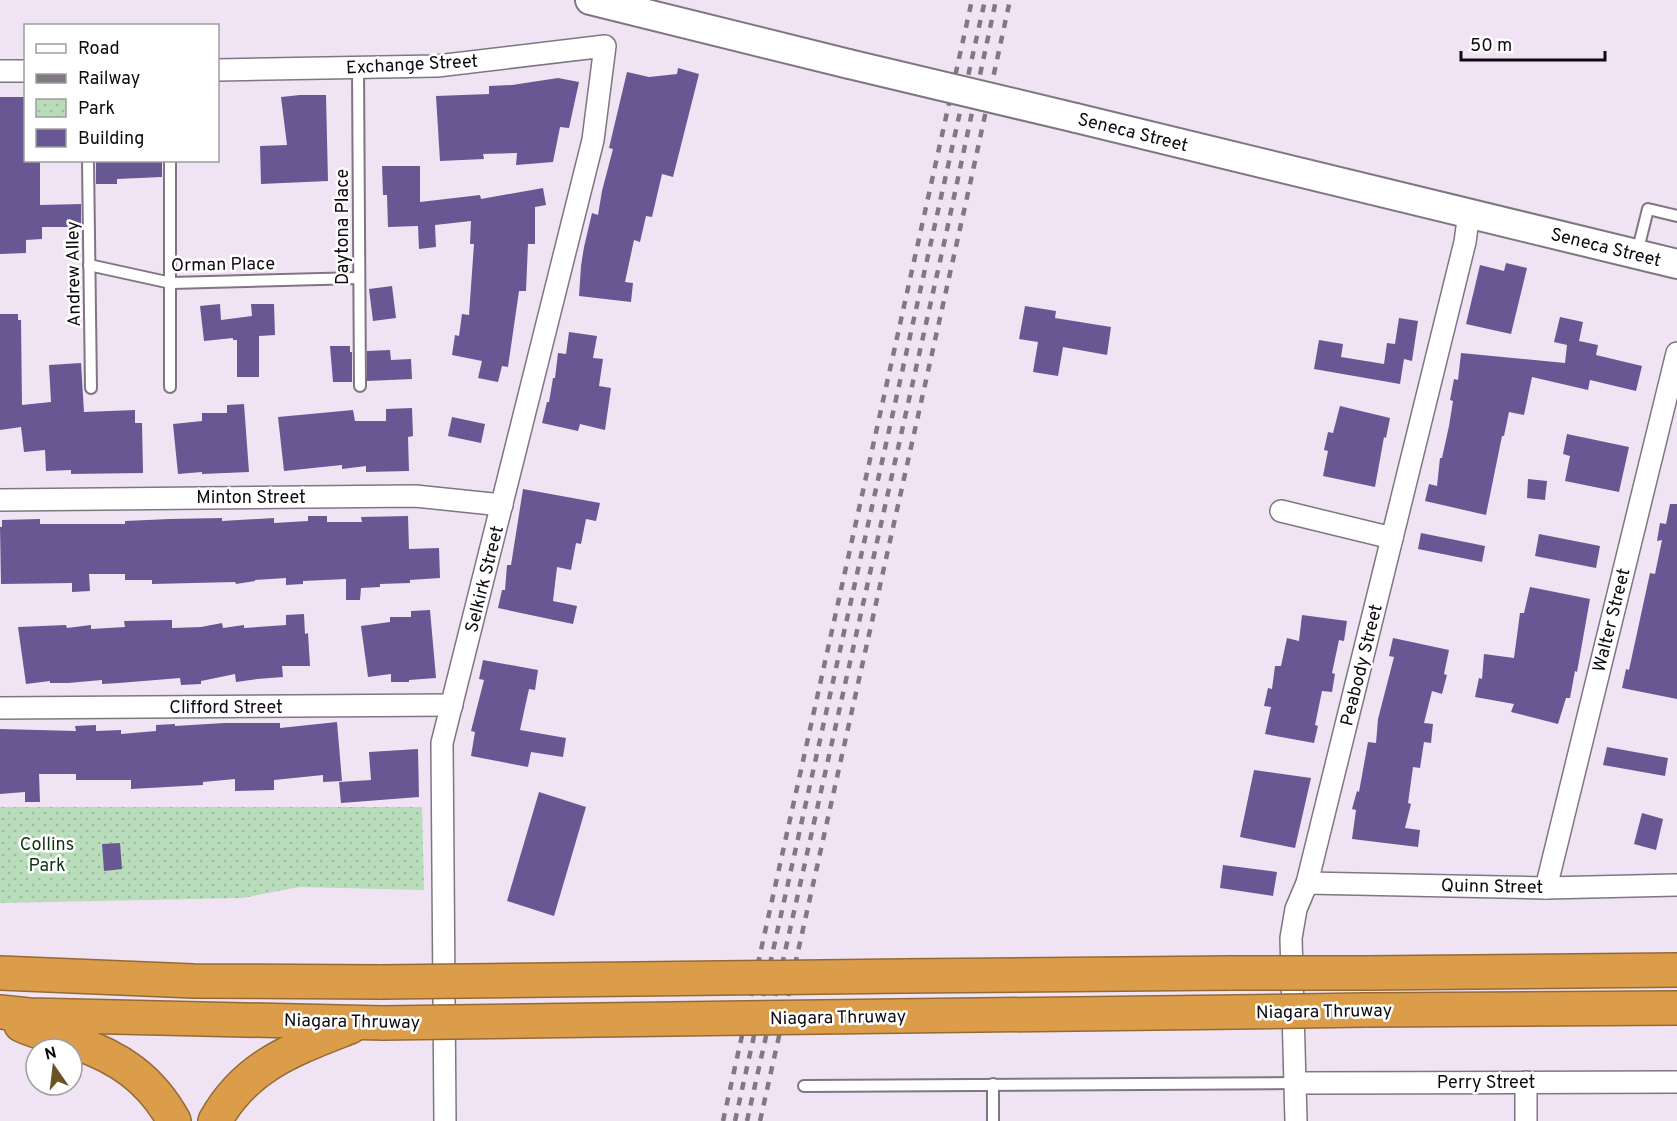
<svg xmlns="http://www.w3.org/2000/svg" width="1677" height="1121" font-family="Overpass,sans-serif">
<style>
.park{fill:url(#park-dots)}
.building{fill:#675893}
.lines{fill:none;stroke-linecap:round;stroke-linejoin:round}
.lane-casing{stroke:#7f7583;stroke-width:14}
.street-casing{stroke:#7f7583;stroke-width:24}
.secondary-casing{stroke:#7f7583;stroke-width:32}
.highway-casing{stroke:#936a35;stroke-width:36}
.lane{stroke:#fff;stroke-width:10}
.street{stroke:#fff;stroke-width:21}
.secondary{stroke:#fff;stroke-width:28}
.highway{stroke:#db9d4a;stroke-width:33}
.rail{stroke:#807883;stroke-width:4.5;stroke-dasharray:8 8;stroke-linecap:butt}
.secondary-bridge-casing{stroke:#7f7583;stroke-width:32;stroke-linecap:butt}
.highway-bridge-casing{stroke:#936a35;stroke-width:36;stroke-linecap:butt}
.secondary-bridge{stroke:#fff;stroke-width:28}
.highway-bridge{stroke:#db9d4a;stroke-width:33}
.labels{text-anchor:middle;stroke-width:5;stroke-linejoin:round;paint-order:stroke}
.street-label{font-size:18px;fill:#0d0a0f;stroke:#fff}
.park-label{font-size:18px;fill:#0d3513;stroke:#fff}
</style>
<defs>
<pattern id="park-dots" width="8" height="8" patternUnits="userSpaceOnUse" patternTransform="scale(1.5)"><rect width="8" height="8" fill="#b9ddbb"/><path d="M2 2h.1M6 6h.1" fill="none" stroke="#9ebca0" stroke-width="1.8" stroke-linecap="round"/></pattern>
</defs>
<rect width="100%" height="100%" fill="#f0e4f4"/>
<polygon class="park" points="0,807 422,807 424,890 299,887 243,898 0,903"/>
<g class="building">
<polygon points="678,68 699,74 673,177 662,174 652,217 646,216 640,242 634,240 625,282 633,283 631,302 579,296 581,266 584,247 592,213 598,215 602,191 613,149 609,148 627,72 649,77 677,74"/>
<polygon points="558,78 579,82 569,128 560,127 553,162 516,165 517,153 483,154 484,159 440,161 436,96 489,94 489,86 512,85"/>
<polygon points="300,95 326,95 328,181 261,184 260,146 287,145 281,97"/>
<polygon points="0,97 26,97 26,160 40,160 40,205 81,204 81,227 42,227 42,239 26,240 26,253 0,254"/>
<polygon points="96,160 162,160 162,177 117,179 117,184 96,184"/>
<polygon points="382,166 420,166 420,202 480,195 481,199 543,188 546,205 535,207 535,244 528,244 526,291 519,291 508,367 502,366 498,382 478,378 482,361 452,355 455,335 459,336 462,314 469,315 474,244 470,244 471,221 435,225 436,247 419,249 418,226 388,227 387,195 383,195"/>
<polygon points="1506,263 1527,268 1511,334 1466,324 1480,265 1504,271"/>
<polygon points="392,286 396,318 373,321 369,289"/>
<polygon points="220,304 221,320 252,316 251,304 274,304 275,335 259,336 259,377 237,377 237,340 233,340 233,338 204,341 200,306"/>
<polygon points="1025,306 1056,311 1055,318 1111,327 1107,355 1063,347 1058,376 1033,372 1038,342 1019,339"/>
<polygon points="0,314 18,314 18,320 21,320 22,405 51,402 49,365 81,363 84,412 135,410 135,423 142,423 143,473 71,474 71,470 46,471 45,450 24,452 21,427 0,430"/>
<polygon points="1560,317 1583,322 1579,341 1598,345 1596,355 1642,366 1636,391 1590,380 1588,390 1532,377 1524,415 1509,412 1504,436 1502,436 1486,515 1425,501 1429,484 1437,486 1440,458 1442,458 1449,426 1453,401 1450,400 1454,379 1458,380 1461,353 1565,363 1567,345 1554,342"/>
<polygon points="1399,318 1418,321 1412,361 1404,359 1400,384 1314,369 1319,340 1343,344 1341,357 1384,364 1387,343 1395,344"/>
<polygon points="569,332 597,336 593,358 603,359 599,386 611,388 605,430 580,424 578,431 542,423 547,402 549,402 553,378 555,378 558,353 566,354"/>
<polygon points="330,346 350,346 350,352 352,352 352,382 333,382"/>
<polygon points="390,350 391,360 411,359 412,379 367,381 367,351"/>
<polygon points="244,404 249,472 202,474 202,472 178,474 173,424 202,421 202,413 227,413 227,405"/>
<polygon points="1340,406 1390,418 1386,438 1384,437 1375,487 1323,476 1328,451 1324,450 1328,432 1333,433"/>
<polygon points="412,408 413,436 408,437 409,471 366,472 366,466 342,469 342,465 284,471 278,417 353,410 355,421 386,421 386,409"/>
<polygon points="452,417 485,424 481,443 448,436"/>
<polygon points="1567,434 1629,447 1619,492 1565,481 1570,456 1563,454"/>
<polygon points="1528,479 1547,481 1545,500 1527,498"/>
<polygon points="523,489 600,503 596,521 586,519 581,544 576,543 571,570 557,567 553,601 577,606 573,624 498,608 502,590 505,590 507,565 511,565"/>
<polygon points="1670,504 1677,504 1677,699 1622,688 1626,669 1629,670 1650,573 1655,574 1662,540 1657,541 1660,523 1666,524"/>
<polygon points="308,516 327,516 327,522 362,522 361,517 408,516 409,549 439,548 440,578 410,580 410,583 380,584 380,587 361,588 360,600 346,600 346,579 303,581 303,584 286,585 286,578 255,580 255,581 236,584 235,582 152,584 152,580 125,580 125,574 89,574 90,591 72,592 72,583 1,584 0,527 2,527 2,520 40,519 40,524 125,524 125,521 170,519 222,518 222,521 274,518 274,523 308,521"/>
<polygon points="1421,533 1485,546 1482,562 1418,549"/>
<polygon points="1539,534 1600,546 1596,568 1535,556"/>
<polygon points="1530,587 1590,599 1577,672 1575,671 1570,698 1566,698 1558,724 1511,712 1514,704 1475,697 1479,678 1482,679 1484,654 1514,658 1520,613 1524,613"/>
<polygon points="430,610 436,678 409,680 409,682 391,682 391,674 368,677 361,626 390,622 390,617 411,617 411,611"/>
<polygon points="304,614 305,634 308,633 310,666 282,666 283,677 257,679 236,682 235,674 201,681 201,684 181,685 180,678 119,683 102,684 102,680 68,683 50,683 50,681 26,684 18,627 66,625 67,628 91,625 91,629 125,627 124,621 172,620 172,628 201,627 222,623 223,628 244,625 244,628 286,625 286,615"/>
<polygon points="1302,615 1347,621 1344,641 1339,640 1332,673 1335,674 1332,692 1322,691 1315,725 1318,726 1314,743 1265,734 1271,707 1264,706 1268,688 1272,689 1275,666 1281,666 1287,638 1299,641"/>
<polygon points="1393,638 1449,650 1444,674 1447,675 1442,694 1432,691 1424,723 1433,724 1431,743 1424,742 1420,768 1413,767 1408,803 1411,804 1405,828 1420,830 1418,847 1352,839 1356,810 1352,809 1357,791 1359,792 1368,742 1376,743 1378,719 1394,657 1389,656"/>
<polygon points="483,660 538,670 535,690 529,689 520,730 566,738 563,757 531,752 528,767 471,756 475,732 471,731 484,680 479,679"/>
<polygon points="337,722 342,781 323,782 323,775 274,780 274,790 235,791 235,779 203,782 203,785 131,789 131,780 76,780 76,774 39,774 40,802 25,802 25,792 0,794 0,729 76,731 75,726 96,725 96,731 121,730 121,734 156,731 156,725 175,724 175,726 224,723 280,723 280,728"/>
<polygon points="1607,747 1668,758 1665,776 1603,765"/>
<polygon points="418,749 419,797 341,803 339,782 371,780 369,752"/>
<polygon points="1254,770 1311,778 1295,848 1240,837"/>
<polygon points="539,792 586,807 554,916 507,901"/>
<polygon points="1642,813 1663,819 1656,850 1634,844"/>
<polygon points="120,843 122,869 104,871 102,844"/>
<polygon points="1223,865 1277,872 1273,896 1220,888"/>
</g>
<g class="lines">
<defs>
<g id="lane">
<polyline points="358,68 360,386"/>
<polyline points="88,160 91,388"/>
<polyline points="170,160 170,387"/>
<polyline points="1637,253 1648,209 1677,216"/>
<polyline points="89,265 171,283 359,278"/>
<polyline points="993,1084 993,1121"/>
<polyline points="804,1086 1296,1083"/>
</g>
<g id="street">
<polyline points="218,70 437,66 605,46 593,140 442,743 445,1121"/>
<polyline points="0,71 26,71"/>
<polyline points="0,500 415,496 502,505"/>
<polyline points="1281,511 1392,538"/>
<polyline points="0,708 452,705"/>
<polyline points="1307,883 1546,888 1677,885"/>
<polyline points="1546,888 1677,353"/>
<polyline points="1526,1082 1526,1121"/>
<polyline points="1296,1083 1677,1082"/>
<polyline points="1296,1121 1291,938 1296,909 1307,883 1465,242 1469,213"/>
</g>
<g id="secondary">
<polyline points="590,0 849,64"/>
<polyline points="1076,118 1677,264"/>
</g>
<g id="highway">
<polyline points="0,973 193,981 382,982"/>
<polyline points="1367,973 1677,970"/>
<polyline points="904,976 1232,973"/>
<polyline points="1366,1010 1677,1008"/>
<polyline points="0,1012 29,1015 383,1023"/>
<polyline points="900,1016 1238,1012"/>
<path d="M21,1025C37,1033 57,1036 74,1042C119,1057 151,1079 174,1121"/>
<path d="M215,1121C246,1065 294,1049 350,1027"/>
</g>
</defs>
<use href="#lane" class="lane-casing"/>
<use href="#street" class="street-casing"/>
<use href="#secondary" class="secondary-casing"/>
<use href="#highway" class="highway-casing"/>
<use href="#lane" class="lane"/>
<use href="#street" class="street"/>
<use href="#secondary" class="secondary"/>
<use href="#highway" class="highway"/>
<g class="rail">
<polyline points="723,1121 972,0"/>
<polyline points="735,1121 985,0"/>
<polyline points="747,1121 945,239 996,0"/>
<polyline points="760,1121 972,175 1010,0"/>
</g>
<defs>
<polyline id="secondary-bridge" points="849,64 1076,118"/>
<g id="highway-bridge">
<polyline points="1232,973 1367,973"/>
<polyline points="382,982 904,976"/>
<polyline points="1238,1012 1366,1010"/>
<polyline points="383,1023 900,1016"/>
</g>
</defs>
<use href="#secondary-bridge" class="secondary-bridge-casing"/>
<use href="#highway-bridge" class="highway-bridge-casing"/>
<use href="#secondary-bridge" class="secondary-bridge"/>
<use href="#highway-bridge" class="highway-bridge"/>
</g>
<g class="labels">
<g class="street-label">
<text transform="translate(412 64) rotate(-3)" y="6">Exchange Street</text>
<text transform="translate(1133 132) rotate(14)" y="6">Seneca Street</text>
<text transform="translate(342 227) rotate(-90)" y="6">Daytona Place</text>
<text transform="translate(1606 247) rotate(14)" y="6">Seneca Street</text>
<text transform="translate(223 264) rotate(-1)" y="6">Orman Place</text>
<text transform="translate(73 274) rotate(-91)" y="6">Andrew Alley</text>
<text x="251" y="503">Minton Street</text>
<text transform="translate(484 579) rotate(-76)" y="6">Selkirk Street</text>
<text transform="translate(1611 620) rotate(-76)" y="6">Walter Street</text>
<text transform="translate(1361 665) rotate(-76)" y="6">Peabody Street</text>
<text x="226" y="713">Clifford Street</text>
<text transform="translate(1492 886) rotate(1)" y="6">Quinn Street</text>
<text transform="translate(1324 1011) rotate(-1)" y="6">Niagara Thruway</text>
<text transform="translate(838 1017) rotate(-1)" y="6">Niagara Thruway</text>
<text transform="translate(352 1021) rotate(1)" y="6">Niagara Thruway</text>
<text x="1486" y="1088">Perry Street</text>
</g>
<g class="park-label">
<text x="47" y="850">Collins<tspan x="47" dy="21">Park</tspan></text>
</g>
</g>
<rect x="24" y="24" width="195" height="138" fill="#ffffff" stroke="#9e9d9f" stroke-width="1.5"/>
<rect x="36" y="44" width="30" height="9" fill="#ffffff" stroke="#9e9d9f" stroke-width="1.5"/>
<text x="78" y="54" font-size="18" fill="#0d0a0f">Road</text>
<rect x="36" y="74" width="30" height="9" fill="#807883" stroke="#9e9d9f" stroke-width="1.5"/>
<text x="78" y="84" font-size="18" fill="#0d0a0f">Railway</text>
<rect x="36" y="99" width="30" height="18" fill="url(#park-dots)" stroke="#9e9d9f" stroke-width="1.5"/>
<text x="78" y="114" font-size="18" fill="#0d0a0f">Park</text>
<rect x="36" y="129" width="30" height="18" fill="#675893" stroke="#9e9d9f" stroke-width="1.5"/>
<text x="78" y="144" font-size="18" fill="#0d0a0f">Building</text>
<g transform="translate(54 1067) rotate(346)"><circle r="28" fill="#ffffff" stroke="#9e9d9f" stroke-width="1.5"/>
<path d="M0-4.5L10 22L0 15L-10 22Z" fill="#685322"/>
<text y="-9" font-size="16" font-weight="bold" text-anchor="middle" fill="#0d0a0f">N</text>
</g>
<path d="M1461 51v9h144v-9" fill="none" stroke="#0d0a0f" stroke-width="3"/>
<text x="1470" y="51" font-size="18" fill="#0d0a0f" stroke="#ffffff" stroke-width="4.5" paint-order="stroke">50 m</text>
</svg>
